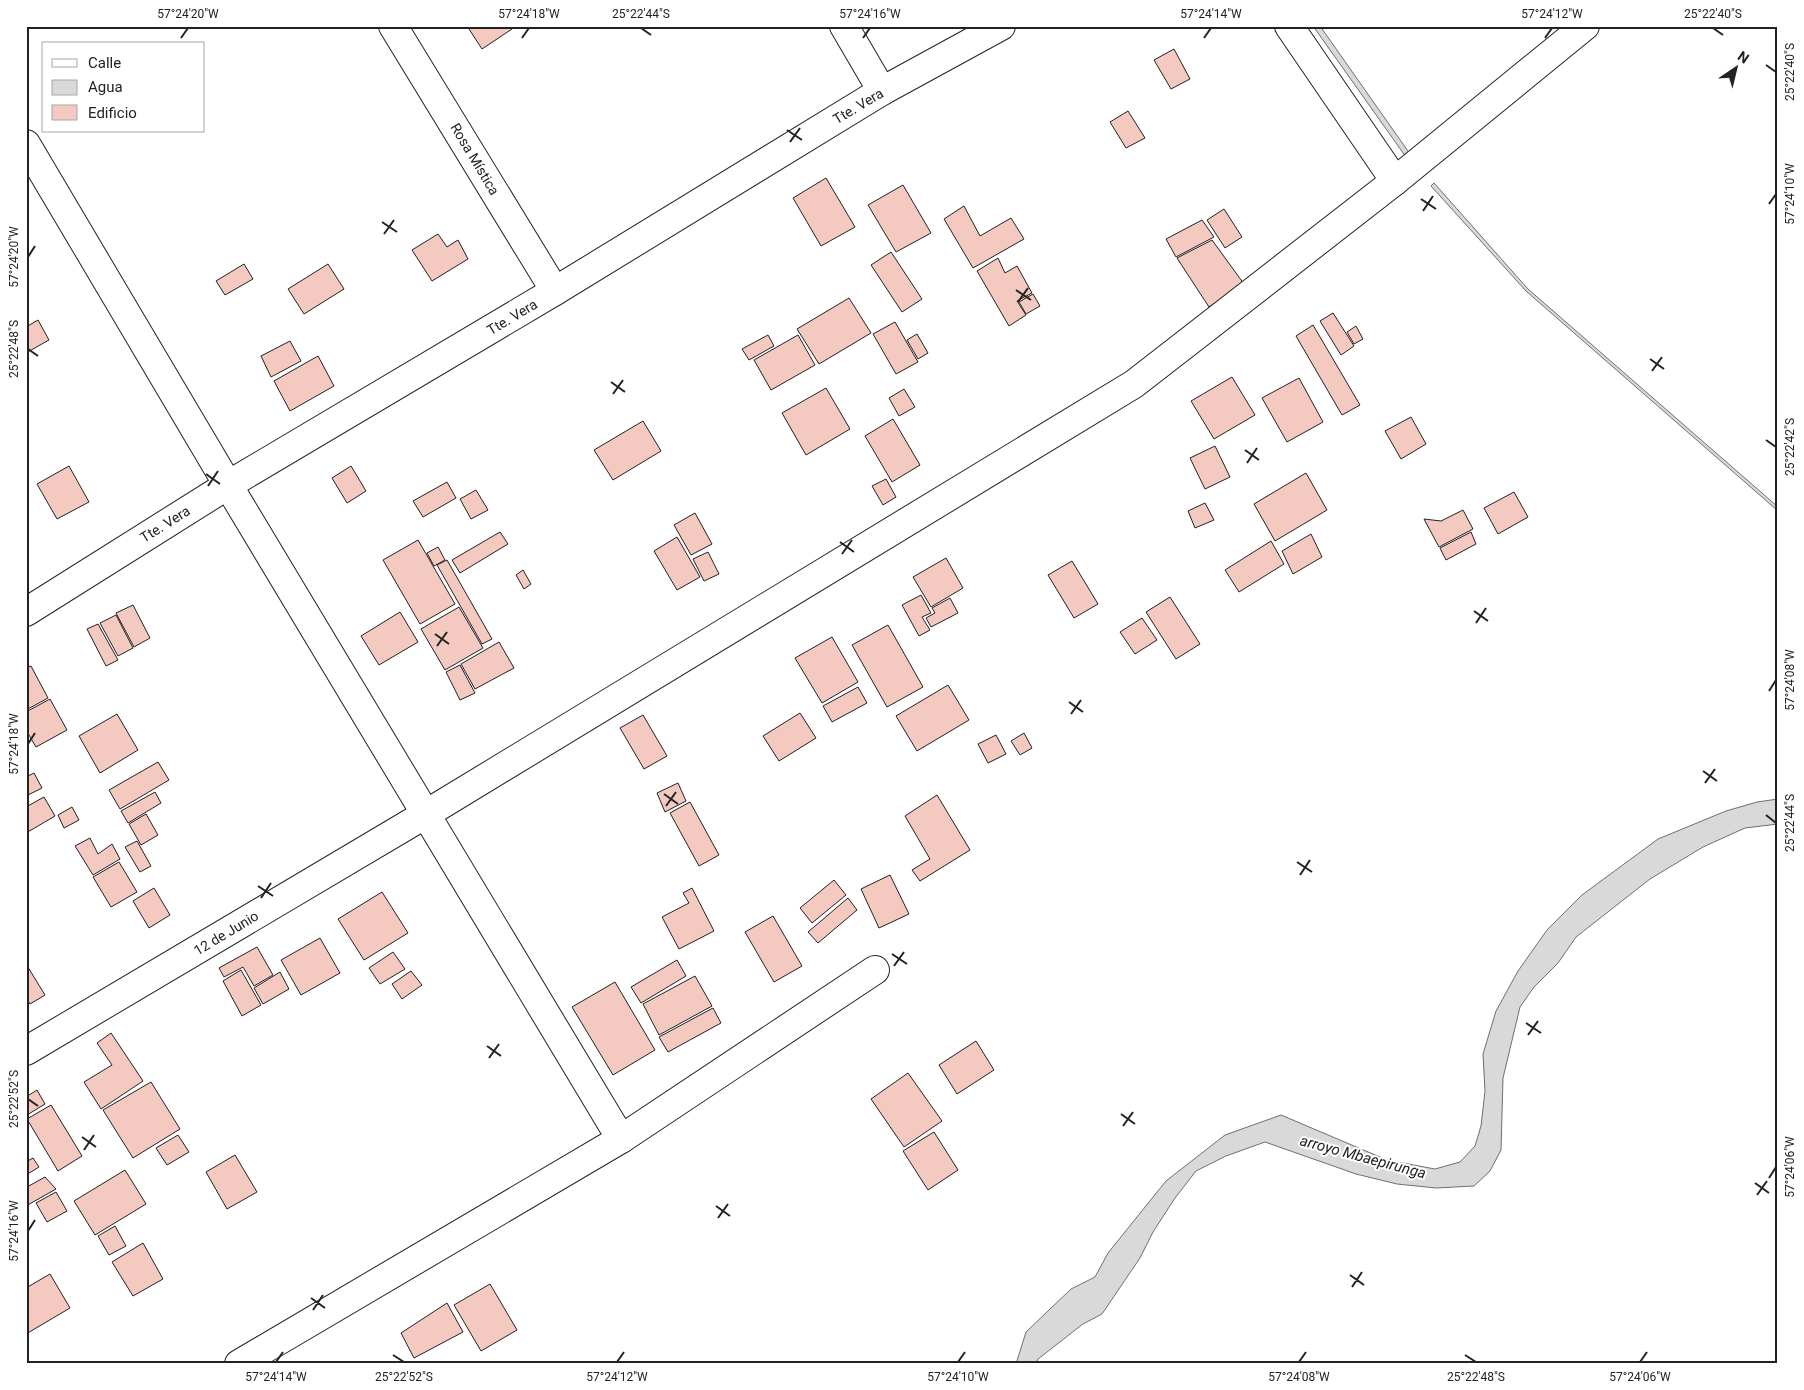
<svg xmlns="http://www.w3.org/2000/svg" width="1804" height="1390" font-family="Roboto,sans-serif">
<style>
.water{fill:#d9d9d9;stroke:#6f6f6f}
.building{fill:#f3c9c0;stroke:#222}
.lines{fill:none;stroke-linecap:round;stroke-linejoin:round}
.minor-casing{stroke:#222;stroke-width:30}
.minor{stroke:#fff;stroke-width:28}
.ticks{fill:none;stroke:#222;stroke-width:2}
.labels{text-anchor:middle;stroke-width:4;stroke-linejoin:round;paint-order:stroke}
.street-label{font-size:14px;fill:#222;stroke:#fff}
.water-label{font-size:15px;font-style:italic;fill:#222;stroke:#fff}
.neatline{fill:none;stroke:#222;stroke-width:2}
.ticks-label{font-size:12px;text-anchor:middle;fill:#222}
</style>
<rect width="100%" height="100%" fill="#fff"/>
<g class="water">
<polygon points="1313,26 1320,26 1410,154 1406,157"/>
<polygon points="1434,183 1528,289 1778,507 1778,511 1526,291 1431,186"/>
<polygon points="1778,799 1778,824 1745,828 1703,847 1650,879 1576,937 1558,963 1534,987 1520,1007 1503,1078 1501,1150 1490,1171 1474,1186 1436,1188 1397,1184 1356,1174 1265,1142 1226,1156 1196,1171 1175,1198 1153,1232 1140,1258 1102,1314 1083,1324 1038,1359 1036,1364 1016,1364 1026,1332 1071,1289 1095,1277 1108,1253 1166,1181 1225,1135 1281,1115 1387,1160 1435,1169 1460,1162 1475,1146 1481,1126 1485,1091 1483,1054 1496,1011 1518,971 1547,930 1582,895 1658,839 1726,811 1757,802"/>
</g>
<g class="building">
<polygon points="467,26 510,26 512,29 482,49"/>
<polygon points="1174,49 1190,79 1171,89 1154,60"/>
<polygon points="1128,111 1145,138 1126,148 1110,122"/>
<polygon points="826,178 855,227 821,246 793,198"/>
<polygon points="903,185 931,233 896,252 868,205"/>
<polygon points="964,206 980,236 1011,218 1024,239 973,268 944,219"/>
<polygon points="1224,209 1242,237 1225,248 1207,220"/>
<polygon points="1202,220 1214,237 1176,257 1166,239"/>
<polygon points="438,234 447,247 458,240 468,259 432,281 412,250"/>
<polygon points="1212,240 1244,284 1209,307 1177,258"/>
<polygon points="891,252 922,299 902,312 871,265"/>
<polygon points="998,258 1005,273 1017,266 1032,293 1017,301 1026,315 1009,326 977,271"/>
<polygon points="244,264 253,279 225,295 216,281"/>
<polygon points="328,264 344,289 304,314 288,289"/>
<polygon points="1033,294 1040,306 1026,314 1019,302"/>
<polygon points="849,298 871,333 819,364 797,329"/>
<polygon points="1333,313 1354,346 1341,355 1320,321"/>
<polygon points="38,320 49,340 26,353 26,327"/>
<polygon points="895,322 918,362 896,374 873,334"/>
<polygon points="1313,325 1360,405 1342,415 1296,336"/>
<polygon points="1356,326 1363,339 1354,344 1347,332"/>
<polygon points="917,334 928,353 918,359 907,340"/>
<polygon points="768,335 774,346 749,360 742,349"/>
<polygon points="798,335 815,365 771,390 754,360"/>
<polygon points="290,341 301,361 271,377 261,356"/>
<polygon points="318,356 334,386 290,411 274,381"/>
<polygon points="1232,377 1255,415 1214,439 1191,401"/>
<polygon points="1299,378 1323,422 1287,442 1262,398"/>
<polygon points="826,388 850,429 806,455 782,413"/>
<polygon points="904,389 915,407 899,416 889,398"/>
<polygon points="1411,417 1426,444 1401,459 1385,431"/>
<polygon points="893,419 920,465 892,482 865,436"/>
<polygon points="643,421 661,451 613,480 594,450"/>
<polygon points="1215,446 1230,477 1205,489 1190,458"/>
<polygon points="69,466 89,502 57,519 37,484"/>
<polygon points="351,466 366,491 347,503 332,478"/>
<polygon points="1306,473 1327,510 1275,541 1254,504"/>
<polygon points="886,479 896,497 883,505 872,486"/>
<polygon points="447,482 456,498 423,517 413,501"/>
<polygon points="476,490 488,510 471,519 460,499"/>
<polygon points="1514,492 1528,517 1498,534 1484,508"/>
<polygon points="1205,503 1214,520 1195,528 1188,511"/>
<polygon points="1463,510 1473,529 1439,547 1424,519 1441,521"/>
<polygon points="695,513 712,544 691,555 674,525"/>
<polygon points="500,532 508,544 460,573 452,560"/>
<polygon points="1471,532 1476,544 1446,560 1440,548"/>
<polygon points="1311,534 1322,557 1293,574 1282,551"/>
<polygon points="677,537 700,577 677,590 654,551"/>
<polygon points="418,540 455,604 420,624 383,560"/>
<polygon points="1271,541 1284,564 1239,592 1225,570"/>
<polygon points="438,547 445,560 434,566 427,553"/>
<polygon points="708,552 719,574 704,581 693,559"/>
<polygon points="946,558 963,588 931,607 913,577"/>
<polygon points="447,560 492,639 482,644 437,565"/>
<polygon points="1072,561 1098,604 1074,618 1048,575"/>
<polygon points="523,570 531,584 524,589 516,575"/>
<polygon points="921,595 931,613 922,617 930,630 919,636 902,605"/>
<polygon points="1170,597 1200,644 1176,659 1146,612"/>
<polygon points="950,598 958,613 931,627 926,618 935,613 932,608"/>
<polygon points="133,605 150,638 134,647 116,613"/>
<polygon points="459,607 483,648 445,670 421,629"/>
<polygon points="400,612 418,642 379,665 361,636"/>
<polygon points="116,615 133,648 118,656 100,623"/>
<polygon points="1142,618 1157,640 1135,654 1120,632"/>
<polygon points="98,624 118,660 106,666 87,629"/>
<polygon points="888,625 923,687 887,707 852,645"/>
<polygon points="832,637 858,682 822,703 795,658"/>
<polygon points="499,642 514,668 475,689 461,664"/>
<polygon points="460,665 475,693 460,700 446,672"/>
<polygon points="31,666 48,698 26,710 26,668"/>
<polygon points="948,685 969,720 917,751 896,716"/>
<polygon points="858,687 867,703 832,722 823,706"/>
<polygon points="50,699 67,730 36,747 26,730 26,712"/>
<polygon points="800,713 816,738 779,761 763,736"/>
<polygon points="117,714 138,750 100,773 79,736"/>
<polygon points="643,715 667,756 644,769 620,728"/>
<polygon points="1024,733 1032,748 1020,755 1011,741"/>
<polygon points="996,735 1006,754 988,763 978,744"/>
<polygon points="158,762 169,780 120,809 109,790"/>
<polygon points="34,773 42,788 26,796 26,777"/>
<polygon points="678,783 686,801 665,812 657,793"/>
<polygon points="155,792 161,803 128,823 121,811"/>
<polygon points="937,795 970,850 920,881 912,870 930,859 905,816"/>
<polygon points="44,797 55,816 26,833 26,807"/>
<polygon points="690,802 719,855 699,866 670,813"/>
<polygon points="72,807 79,820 64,828 58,815"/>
<polygon points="146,814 158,835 141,845 129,824"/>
<polygon points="90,838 98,854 112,844 120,859 93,875 75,846"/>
<polygon points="137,841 151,866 140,872 125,847"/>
<polygon points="119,862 137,892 111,907 93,877"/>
<polygon points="890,875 909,914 879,928 861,889"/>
<polygon points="834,880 846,895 812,923 800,908"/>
<polygon points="154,888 170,915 149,928 133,901"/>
<polygon points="692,888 714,931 679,949 662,917 689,903 683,893"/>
<polygon points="382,892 408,933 364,960 338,919"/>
<polygon points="848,898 857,910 818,943 808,932"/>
<polygon points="773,916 802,966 774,982 745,932"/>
<polygon points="320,938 340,973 301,995 281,960"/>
<polygon points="257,947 273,975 254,986 243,967 224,977 219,968"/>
<polygon points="393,952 405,969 380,984 369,968"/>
<polygon points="677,960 686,976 641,1003 631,987"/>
<polygon points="26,964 45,995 30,1004 26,998"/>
<polygon points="241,970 261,1005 242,1016 223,981"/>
<polygon points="411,971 422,985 402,999 392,984"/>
<polygon points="280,972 289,989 263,1004 254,988"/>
<polygon points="695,976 712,1006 659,1035 643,1004"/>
<polygon points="615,982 655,1050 613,1075 572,1007"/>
<polygon points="713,1008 721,1023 668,1052 659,1037"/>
<polygon points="111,1033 143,1081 101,1109 84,1082 112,1065 97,1043"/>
<polygon points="976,1041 994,1070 957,1094 939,1065"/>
<polygon points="908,1073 942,1121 904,1147 871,1099"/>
<polygon points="151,1082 180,1129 133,1158 103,1110"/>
<polygon points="37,1090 45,1104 27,1115 26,1097"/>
<polygon points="51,1105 82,1156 58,1171 27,1119"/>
<polygon points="934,1132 958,1170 928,1190 903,1151"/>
<polygon points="178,1135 189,1152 167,1165 156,1148"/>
<polygon points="235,1155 257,1192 227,1209 206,1172"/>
<polygon points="33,1158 39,1167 26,1175 26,1162"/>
<polygon points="125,1170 146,1204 95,1235 74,1201"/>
<polygon points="45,1177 56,1189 26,1206 26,1186 27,1187"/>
<polygon points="56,1192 67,1211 47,1222 36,1203"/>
<polygon points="115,1226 126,1246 109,1255 98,1236"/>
<polygon points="143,1243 163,1279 133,1296 112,1262"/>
<polygon points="50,1274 70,1308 26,1334 26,1288"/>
<polygon points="490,1284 517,1330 481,1351 454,1305"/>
<polygon points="447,1303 463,1332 414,1358 401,1333"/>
</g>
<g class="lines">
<defs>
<g id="minor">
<polyline points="393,26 555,291"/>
<polyline points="844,26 882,91"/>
<polyline points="1289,26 1395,181"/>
<polyline points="26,144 228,485 621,1139"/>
<polyline points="26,612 228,485 555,291 882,91 1001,26"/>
<polyline points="26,1051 426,814 1134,384 1395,181 1585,26"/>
<polyline points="239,1364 621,1139 875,970"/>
</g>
</defs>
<use href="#minor" class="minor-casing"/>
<use href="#minor" class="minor"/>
</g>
<path class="ticks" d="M641,28L651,35M1713,28L1723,35M181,38L188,28M522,38L529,28M863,38L870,28M1204,38L1211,28M1545,38L1552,28M1766,65L1776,72M787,130L802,140M790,142L800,128M1421,199L1436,209M1769,204L1776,194M1423,211L1433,196M382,222L397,232M384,234L394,220M28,257L35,246M1016,290L1031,300M1018,302L1028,288M28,349L38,356M1650,359L1664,369M1652,371L1662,357M611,382L625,392M613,394L623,380M1766,440L1776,447M1245,450L1259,460M1247,463L1257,448M206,474L220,484M208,486L218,471M840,542L854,552M842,554L852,540M1474,611L1488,621M1476,623L1486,608M435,634L449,644M437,646L447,632M1769,691L1776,680M1069,702L1083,712M1071,714L1081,700M28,744L35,733M1703,771L1717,781M1705,783L1715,769M664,794L678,804M666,806L676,792M1766,815L1776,823M1297,862L1312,872M1300,875L1310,860M258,886L273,896M261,898L271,883M892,954L907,964M894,966L904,952M1526,1023L1541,1033M1528,1035L1538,1021M487,1046L501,1056M489,1058L499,1044M28,1099L38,1106M1121,1114L1135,1124M1123,1126L1133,1112M82,1137L96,1147M84,1150L94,1135M1769,1178L1776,1167M1755,1183L1769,1193M1757,1195L1767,1181M716,1206L730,1216M718,1218L728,1204M28,1231L35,1220M1350,1275L1364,1285M1352,1287L1362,1272M311,1298L325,1308M313,1310L323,1295M393,1355L404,1362M1465,1355L1476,1362M276,1362L283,1352M617,1362L624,1352M958,1362L965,1352M1299,1362L1306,1352M1640,1362L1647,1352"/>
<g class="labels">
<g class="street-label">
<text transform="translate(858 106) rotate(-31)" y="5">Tte. Vera</text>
<text transform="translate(475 159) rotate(59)" y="5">Rosa Mística</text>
<text transform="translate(512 317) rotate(-31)" y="5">Tte. Vera</text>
<text transform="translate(165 524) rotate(-32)" y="5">Tte. Vera</text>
<text transform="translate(226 933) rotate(-31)" y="5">12 de Junio</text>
</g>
<g class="water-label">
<text transform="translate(1363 1157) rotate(15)" y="5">arroyo Mbaepirunga</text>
</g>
</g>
<rect width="1804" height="1390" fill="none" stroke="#ffffff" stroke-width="55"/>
<rect x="42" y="42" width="162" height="90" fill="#ffffff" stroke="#a7a7a7"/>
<rect x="52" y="59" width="25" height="8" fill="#ffffff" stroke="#a7a7a7"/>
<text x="88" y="68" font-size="15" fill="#222222">Calle</text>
<rect x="52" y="80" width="25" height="15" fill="#d9d9d9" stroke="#a7a7a7"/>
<text x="88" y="92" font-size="15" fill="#222222">Agua</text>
<rect x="52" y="105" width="25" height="15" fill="#f3c9c0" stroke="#a7a7a7"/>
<text x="88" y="118" font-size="15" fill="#222222">Edificio</text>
<g transform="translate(1736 68) rotate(35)" stroke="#ffffff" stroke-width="4" paint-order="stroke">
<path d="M0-4L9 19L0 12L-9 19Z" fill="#222222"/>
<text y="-8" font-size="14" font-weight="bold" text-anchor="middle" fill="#222222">N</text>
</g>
<rect x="28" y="28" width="1748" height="1334" class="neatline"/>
<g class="ticks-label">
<text x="188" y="18">57°24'20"W</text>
<text x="529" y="18">57°24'18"W</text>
<text x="641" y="18">25°22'44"S</text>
<text x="870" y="18">57°24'16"W</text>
<text x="1211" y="18">57°24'14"W</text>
<text x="1552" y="18">57°24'12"W</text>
<text x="1713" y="18">25°22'40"S</text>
<text transform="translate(1790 72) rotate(-90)" y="4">25°22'40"S</text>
<text transform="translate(1790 194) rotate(-90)" y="4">57°24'10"W</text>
<text transform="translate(14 257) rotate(-90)" y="4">57°24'20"W</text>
<text transform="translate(14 349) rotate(-90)" y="4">25°22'48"S</text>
<text transform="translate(1790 447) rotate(-90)" y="4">25°22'42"S</text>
<text transform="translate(1790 680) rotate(-90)" y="4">57°24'08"W</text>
<text transform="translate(14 744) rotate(-90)" y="4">57°24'18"W</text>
<text transform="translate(1790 823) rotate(-90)" y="4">25°22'44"S</text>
<text transform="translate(14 1099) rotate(-90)" y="4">25°22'52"S</text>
<text transform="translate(1790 1167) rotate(-90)" y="4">57°24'06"W</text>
<text transform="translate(14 1231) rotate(-90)" y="4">57°24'16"W</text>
<text x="276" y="1381">57°24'14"W</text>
<text x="404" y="1381">25°22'52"S</text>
<text x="617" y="1381">57°24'12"W</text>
<text x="958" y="1381">57°24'10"W</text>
<text x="1299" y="1381">57°24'08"W</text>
<text x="1476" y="1381">25°22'48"S</text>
<text x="1640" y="1381">57°24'06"W</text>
</g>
</svg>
